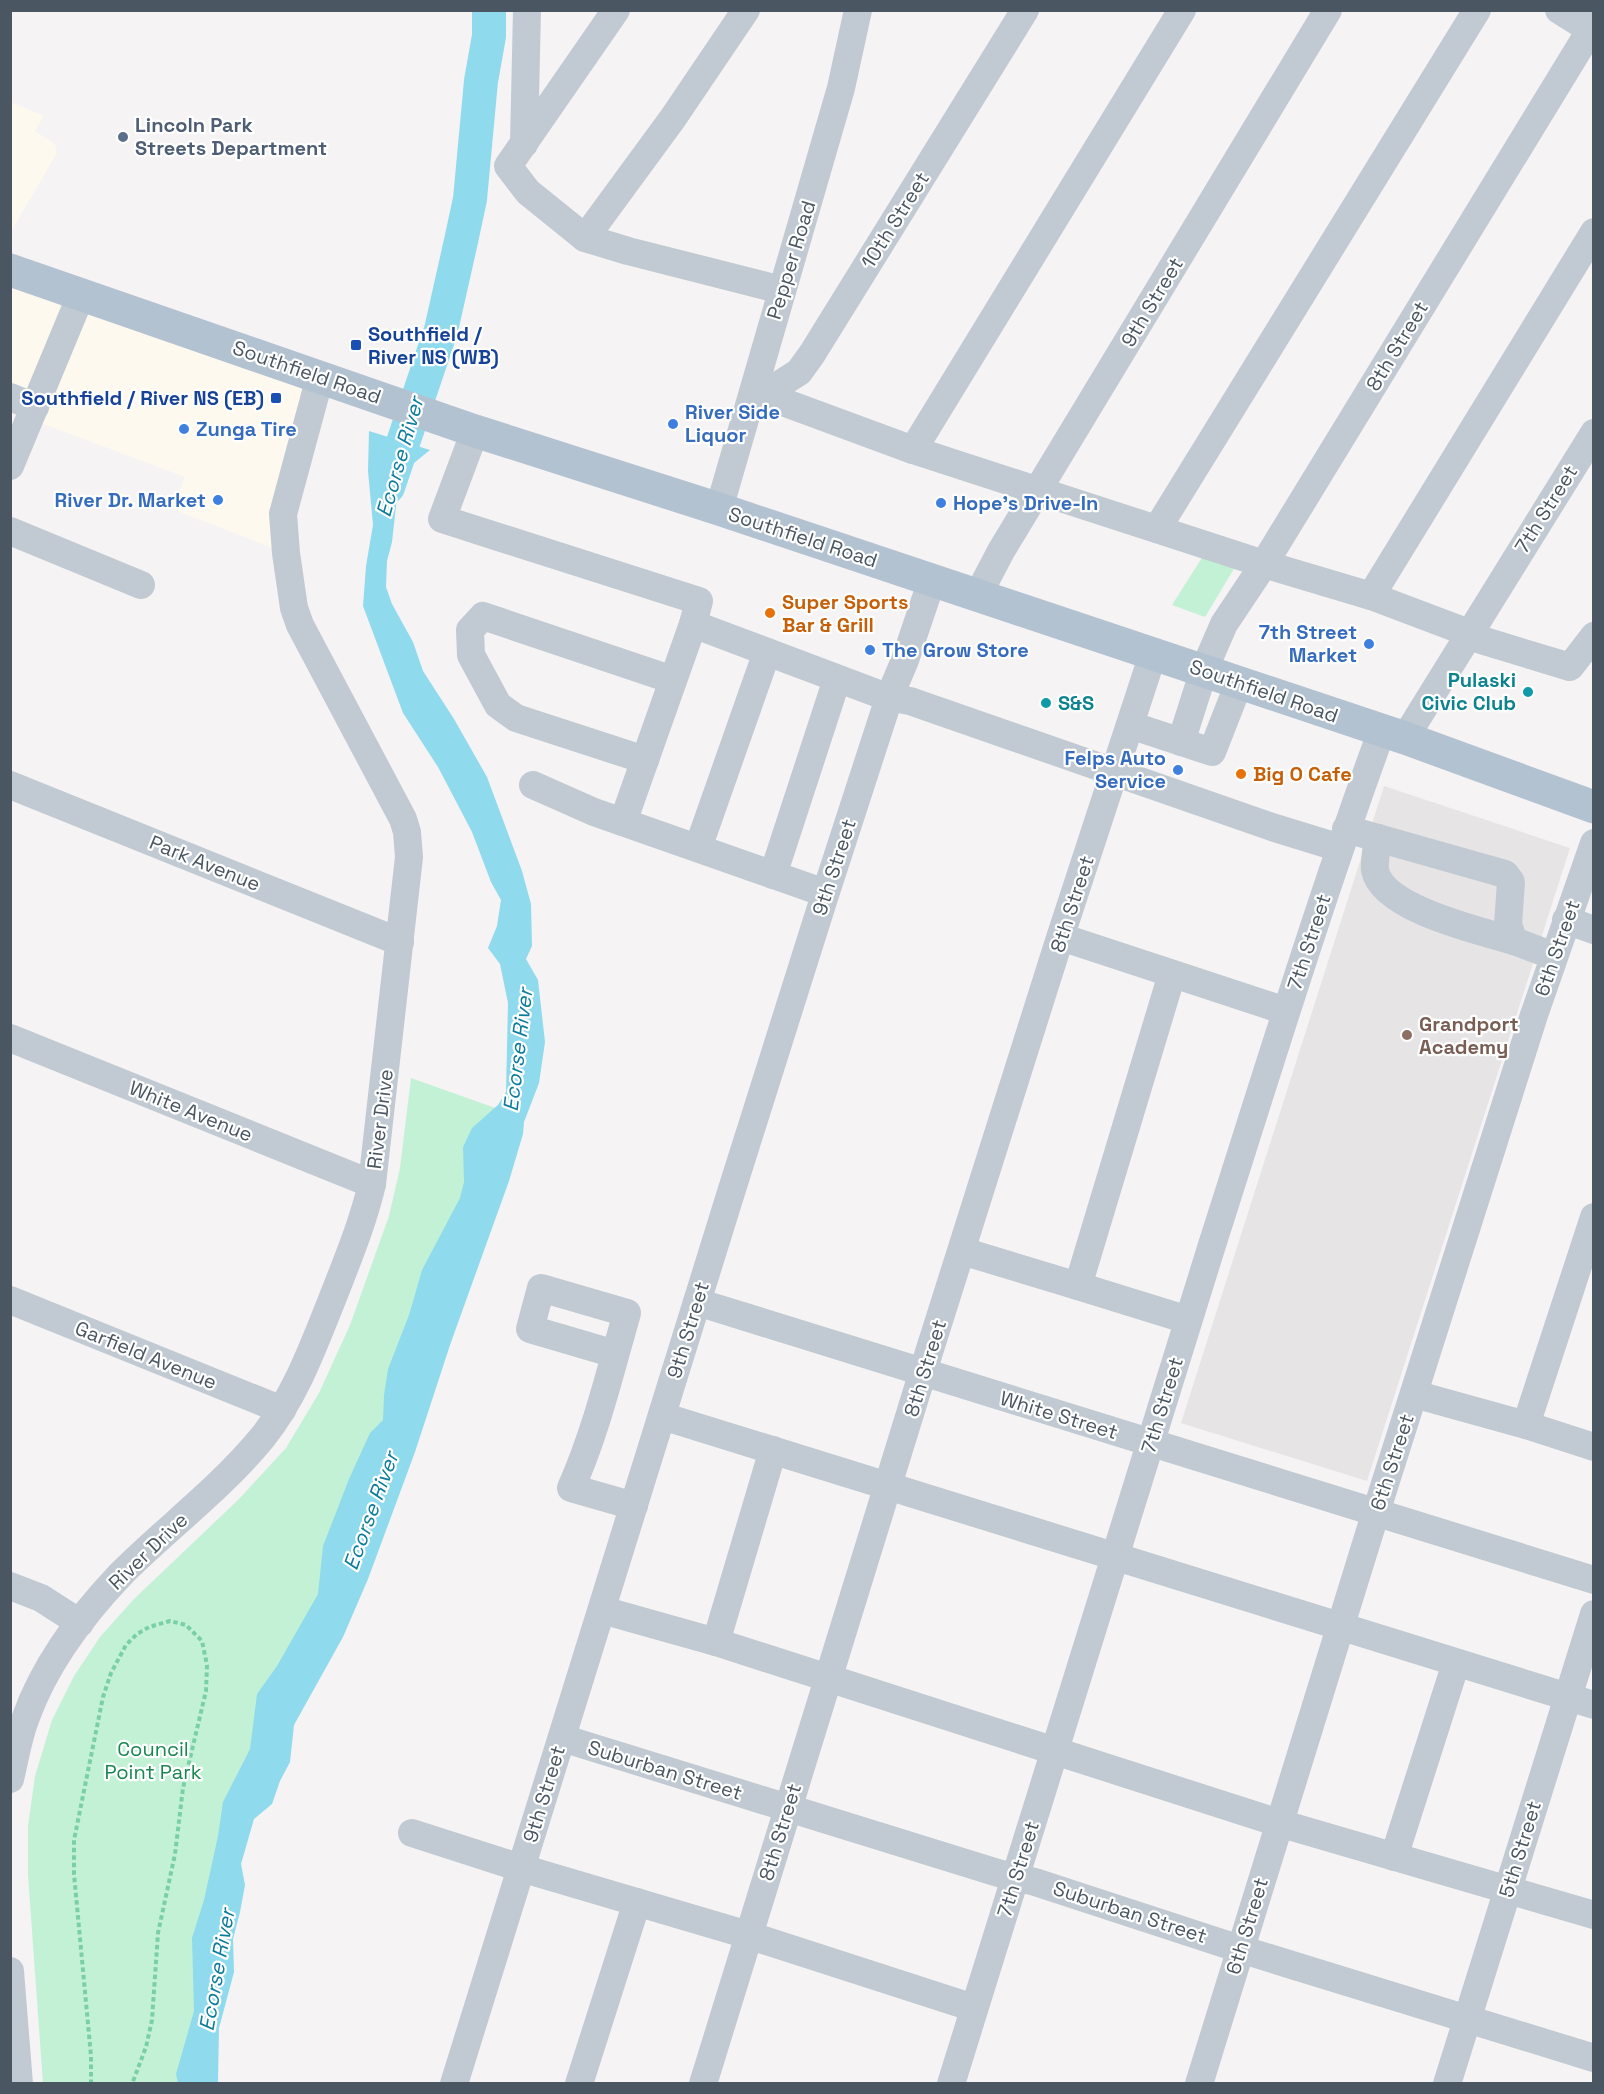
<svg xmlns="http://www.w3.org/2000/svg" width="1604" height="2094" font-family="'Space Grotesk',sans-serif">
<style>
.commercial{fill:#fdf9ef}
.education{fill:#e6e4e5}
.green{fill:#c3f1d5}
.water{fill:#90daee}
.lines{fill:none;stroke-linecap:round;stroke-linejoin:round}
.river{stroke:#90daee;stroke-width:34}
.path{stroke:#7ad0a6;stroke-width:4;stroke-dasharray:4.5 3;stroke-linecap:butt}
.minor{stroke:#c1cad2;stroke-width:28}
.major{stroke:#b3c2d1;stroke-width:33}
.service-dot{fill:#5c6f8a;stroke:#fff;stroke-width:2}
.transit-dot{fill:#1a4fb4;stroke:#fff;stroke-width:2}
.shop-dot{fill:#3f7fe0;stroke:#fff;stroke-width:2}
.food-dot{fill:#e8710a;stroke:#fff;stroke-width:2}
.culture-dot{fill:#0f9aa8;stroke:#fff;stroke-width:2}
.education-dot{fill:#8d6e63;stroke:#fff;stroke-width:2}
.labels{text-anchor:middle;stroke-width:4.5;stroke-linejoin:round;paint-order:stroke}
.service-label{font-size:20px;font-weight:bold;fill:#4e5e75;stroke:#fff;text-anchor:start}
.street-label{font-size:20px;fill:#4a5661;stroke:#fff}
.transit-label{font-size:20px;font-weight:bold;fill:#164399;stroke:#fff;text-anchor:start}
.shop-label{font-size:20px;font-weight:bold;fill:#366cbe;stroke:#fff;text-anchor:start}
.food-label{font-size:20px;font-weight:bold;fill:#c56008;stroke:#fff;text-anchor:start}
.culture-label{font-size:20px;font-weight:bold;fill:#0d838f;stroke:#fff;text-anchor:end}
.education-label{font-size:20px;font-weight:bold;fill:#785e54;stroke:#fff;text-anchor:start}
.park-label{font-size:20px;fill:#17864f;stroke:#fff}
.water-label{font-size:21px;font-style:italic;fill:#0c7c9b;stroke:#fff}
</style>
<rect width="100%" height="100%" fill="#f5f3f3"/>
<g class="commercial">
<polygon points="11,102 44,116 35,131 55,144 57,153 11,232"/>
<polygon points="10,270 320,377 286,553 172,509 185,477 30,419 11,397"/>
</g>
<polygon class="education" points="1384,786 1570,848 1367,1481 1181,1423"/>
<g class="green">
<polygon points="1205,553 1235,567 1205,617 1172,605"/>
<polygon points="411,1078 512,1114 241,1839 197,2083 43,2084 28,1875 28,1826 35,1776 52,1720 74,1676 100,1637 134,1599 239,1499 286,1448 319,1393 350,1325 389,1216 400,1168"/>
</g>
<polygon class="water" points="369,431 430,450 409,467 397,497 392,542 387,561 386,587 392,604 413,642 423,671 454,719 487,777 522,871 531,904 532,946 526,959 538,980 545,1042 539,1083 524,1122 523,1134 509,1181 450,1345 415,1452 368,1579 343,1637 294,1725 290,1762 280,1781 272,1804 254,1819 241,1864 245,1885 240,1912 233,1939 234,1972 219,2028 218,2083 178,2083 176,2074 194,2011 192,1938 204,1900 218,1836 223,1802 250,1749 257,1694 277,1666 318,1594 323,1546 349,1479 370,1433 383,1420 384,1395 388,1369 409,1315 422,1270 460,1198 464,1182 463,1147 472,1128 498,1105 506,1092 508,1003 500,964 488,948 497,926 501,900 491,882 472,832 438,767 403,713 363,606 366,566 373,525 368,471"/>
<g class="lines">
<polyline class="river" points="388,487 441,330 461,241 470,199 481,81 489,36 489,10"/>
<polyline class="path" points="91,2084 91,2056 74,1874 74,1840 103,1697 111,1673 126,1645 137,1634 149,1627 170,1621 186,1625 202,1641 207,1665 206,1691 183,1788 175,1854 158,1933 152,2020 146,2047 132,2084"/>
<g class="minor">
<polyline points="616,10 508,166 528,192 585,238 628,251 782,290"/>
<polyline points="1559,10 1594,32"/>
<polyline points="524,144 527,10"/>
<polyline points="585,238 673,118 746,10"/>
<polyline points="764,395 913,450 1264,564 1371,596 1469,633"/>
<polyline points="10,397 35,407"/>
<polyline points="755,403 766,393 799,372 812,354 1025,10"/>
<polyline points="475,431 442,519 699,601 693,624 623,822"/>
<polyline points="913,450 1182,10"/>
<polyline points="10,466 81,295"/>
<polyline points="719,509 841,88 858,10"/>
<polyline points="1157,529 1477,10"/>
<polyline points="10,531 141,585"/>
<polyline points="978,595 1001,551 1328,10"/>
<polyline points="1371,596 1594,232"/>
<polyline points="693,624 887,697 910,701 1275,828 1340,848"/>
<polyline points="1468,636 1570,667 1594,636"/>
<polyline points="1130,725 1212,752 1239,683"/>
<polyline points="1405,738 1594,433"/>
<polyline points="1181,742 1204,670 1224,624 1264,564 1594,24"/>
<polyline points="645,760 516,718 498,705 471,655 470,630 483,616 673,680"/>
<polyline points="10,785 400,942"/>
<polyline points="533,785 594,812 825,893"/>
<polyline points="1346,829 1505,874 1511,882 1508,925 1514,941 1554,956"/>
<path d="M1378,838C1377,848 1374,860 1375,870C1382,909 1481,931 1514,941"/>
<polyline points="698,848 767,652"/>
<polyline points="773,875 837,679"/>
<polyline points="1566,920 1594,930"/>
<polyline points="1061,937 1286,1011"/>
<polyline points="10,1038 372,1184"/>
<polyline points="1594,1217 1526,1425 1594,1447"/>
<polyline points="962,1251 1078,1286 1172,974"/>
<polyline points="1078,1286 1188,1320"/>
<polyline points="10,1300 282,1410"/>
<polyline points="697,1302 1594,1580"/>
<path d="M615,1354L530,1329L541,1288L627,1313C610,1372 596,1432 571,1488L634,1506"/>
<polyline points="1414,1394 1526,1425"/>
<polyline points="662,1416 1594,1705"/>
<polyline points="10,1586 41,1598 80,1623"/>
<polyline points="602,1610 716,1642 1279,1823 1594,1915"/>
<polyline points="716,1642 773,1450"/>
<polyline points="562,1738 998,1873 1035,1882 1240,1949 1594,2058"/>
<path d="M10,1779C15,1759 18,1737 26,1717C45,1664 82,1615 121,1574C167,1528 220,1489 262,1438C296,1396 315,1342 335,1292C349,1256 363,1222 372,1184L409,857L407,832L403,819L300,625L294,608L286,553L283,514L320,377"/>
<polyline points="412,1833 521,1868 748,1935 974,2008"/>
<polyline points="1394,1857 1456,1663"/>
<polyline points="10,1971 19,2084"/>
<polyline points="454,2084 733,1186 824,898 889,698 905,660 932,580"/>
<polyline points="579,2084 637,1902"/>
<polyline points="703,2084 930,1349 1059,941 1153,654"/>
<path d="M951,2084C1038,1804 1124,1524 1212,1245C1267,1073 1320,900 1382,730"/>
<polyline points="1199,2084 1370,1531 1534,1015 1594,843"/>
<polyline points="1447,2084 1594,1614"/>
</g>
<polyline class="major" points="10,270 475,431 719,509 1405,738 1594,807"/>
</g>
<circle class="service-dot" cx="123" cy="137" r="6"/>
<g class="transit-dot">
<rect x="350" y="339" width="12" height="12" rx="3"/>
<rect x="270" y="392" width="12" height="12" rx="3"/>
</g>
<g class="shop-dot">
<circle cx="673" cy="424" r="6"/>
<circle cx="184" cy="429" r="6"/>
<circle cx="218" cy="500" r="6"/>
<circle cx="941" cy="503" r="6"/>
<circle cx="1369" cy="644" r="6"/>
<circle cx="870" cy="650" r="6"/>
<circle cx="1178" cy="770" r="6"/>
</g>
<g class="food-dot">
<circle cx="770" cy="613" r="6"/>
<circle cx="1241" cy="774" r="6"/>
</g>
<g class="culture-dot">
<circle cx="1528" cy="692" r="6"/>
<circle cx="1046" cy="703" r="6"/>
</g>
<circle class="education-dot" cx="1407" cy="1035" r="6"/>
<g class="labels">
<g class="service-label">
<text x="135" y="132">Lincoln Park<tspan x="135" dy="23">Streets Department</tspan></text>
</g>
<g class="street-label">
<text transform="translate(895 220) rotate(-58)" y="7">10th Street</text>
<text transform="translate(791 260) rotate(-73)" y="7">Pepper Road</text>
<text transform="translate(1152 302) rotate(-59)" y="7">9th Street</text>
<text transform="translate(1397 346) rotate(-59)" y="7">8th Street</text>
<text transform="translate(307 372) rotate(19)" y="7">Southfield Road</text>
<text transform="translate(1546 509) rotate(-58)" y="7">7th Street</text>
<text transform="translate(803 537) rotate(18)" y="7">Southfield Road</text>
<text transform="translate(1264 691) rotate(19)" y="7">Southfield Road</text>
<text transform="translate(205 863) rotate(22)" y="7">Park Avenue</text>
<text transform="translate(834 867) rotate(-72)" y="7">9th Street</text>
<text transform="translate(1072 904) rotate(-72)" y="7">8th Street</text>
<text transform="translate(1309 942) rotate(-72)" y="7">7th Street</text>
<text transform="translate(1557 948) rotate(-71)" y="7">6th Street</text>
<text transform="translate(191 1111) rotate(22)" y="7">White Avenue</text>
<text transform="translate(380 1119) rotate(-83)" y="7">River Drive</text>
<text transform="translate(688 1330) rotate(-73)" y="7">9th Street</text>
<text transform="translate(146 1355) rotate(22)" y="7">Garfield Avenue</text>
<text transform="translate(925 1368) rotate(-73)" y="7">8th Street</text>
<text transform="translate(1162 1405) rotate(-73)" y="7">7th Street</text>
<text transform="translate(1059 1415) rotate(17)" y="7">White Street</text>
<text transform="translate(1392 1462) rotate(-72)" y="7">6th Street</text>
<text transform="translate(148 1551) rotate(-44)" y="7">River Drive</text>
<text transform="translate(665 1770) rotate(17)" y="7">Suburban Street</text>
<text transform="translate(544 1794) rotate(-73)" y="7">9th Street</text>
<text transform="translate(780 1832) rotate(-73)" y="7">8th Street</text>
<text transform="translate(1520 1849) rotate(-73)" y="7">5th Street</text>
<text transform="translate(1018 1869) rotate(-73)" y="7">7th Street</text>
<text transform="translate(1130 1912) rotate(18)" y="7">Suburban Street</text>
<text transform="translate(1247 1926) rotate(-73)" y="7">6th Street</text>
</g>
<g class="transit-label">
<text x="368" y="341">Southfield /<tspan x="368" dy="23">River NS (WB)</tspan></text>
<text x="264" y="405" text-anchor="end">Southfield / River NS (EB)</text>
</g>
<g class="shop-label">
<text x="685" y="419">River Side<tspan x="685" dy="23">Liquor</tspan></text>
<text x="196" y="436">Zunga Tire</text>
<text x="206" y="507" text-anchor="end">River Dr. Market</text>
<text x="953" y="510">Hope's Drive-In</text>
<text x="1357" y="639" text-anchor="end">7th Street<tspan x="1357" dy="23">Market</tspan></text>
<text x="882" y="657">The Grow Store</text>
<text x="1166" y="765" text-anchor="end">Felps Auto<tspan x="1166" dy="23">Service</tspan></text>
</g>
<g class="food-label">
<text x="782" y="609">Super Sports<tspan x="782" dy="23">Bar &amp; Grill</tspan></text>
<text x="1253" y="781">Big O Cafe</text>
</g>
<g class="culture-label">
<text x="1516" y="687">Pulaski<tspan x="1516" dy="23">Civic Club</tspan></text>
<text x="1058" y="710" text-anchor="start">S&amp;S</text>
</g>
<g class="education-label">
<text x="1419" y="1031">Grandport<tspan x="1419" dy="23">Academy</tspan></text>
</g>
<g class="park-label">
<text x="153" y="1756">Council<tspan x="153" dy="23">Point Park</tspan></text>
</g>
<g class="water-label">
<text transform="translate(400 457) rotate(-74)" y="7">Ecorse River</text>
<text transform="translate(518 1050) rotate(-83)" y="7">Ecorse River</text>
<text transform="translate(371 1511) rotate(-70)" y="7">Ecorse River</text>
<text transform="translate(217 1970) rotate(-80)" y="7">Ecorse River</text>
</g>
</g>
<rect width="1604" height="2094" fill="none" stroke="#4a5661" stroke-width="24"/>
</svg>
